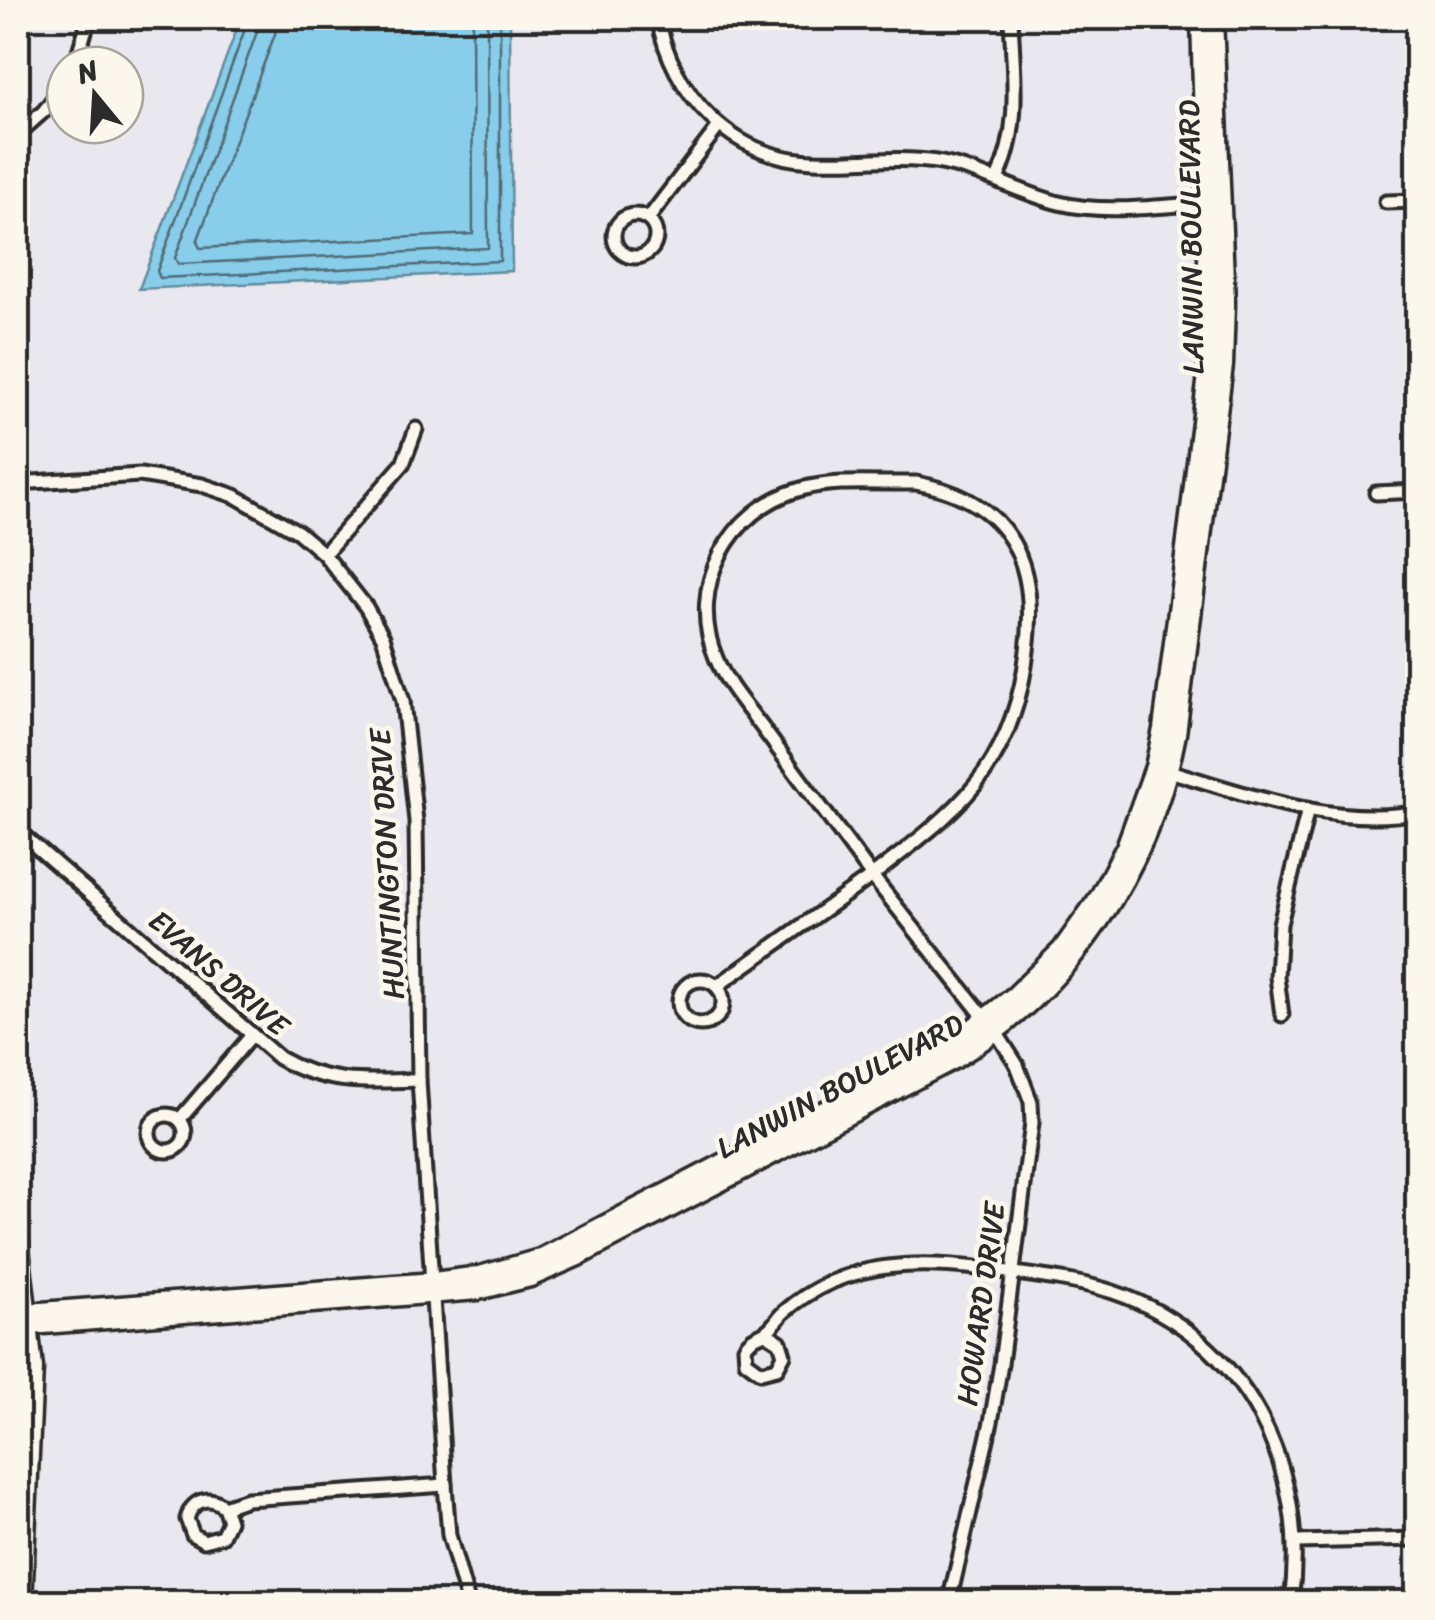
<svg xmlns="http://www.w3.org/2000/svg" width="1435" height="1620" font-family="Sriracha,sans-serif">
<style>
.water{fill:#88cde9;stroke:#638c9d;stroke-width:2.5}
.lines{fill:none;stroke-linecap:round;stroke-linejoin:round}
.shore{stroke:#506c77;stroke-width:2.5}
.street-casing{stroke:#2b2b2b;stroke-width:19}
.secondary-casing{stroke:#2b2b2b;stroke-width:25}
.street{stroke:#fbf7ec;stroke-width:11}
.secondary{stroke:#fbf7ec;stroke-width:18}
.labels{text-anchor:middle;stroke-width:9;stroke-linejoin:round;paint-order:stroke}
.street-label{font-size:30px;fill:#2b2b2b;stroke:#fbf7ec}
</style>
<rect width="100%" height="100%" fill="#eae8ef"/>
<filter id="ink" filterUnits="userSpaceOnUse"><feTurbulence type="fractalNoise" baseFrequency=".01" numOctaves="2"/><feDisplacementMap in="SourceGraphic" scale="20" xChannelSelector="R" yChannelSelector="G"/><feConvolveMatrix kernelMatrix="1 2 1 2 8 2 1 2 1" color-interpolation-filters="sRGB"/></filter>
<g filter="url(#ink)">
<polygon class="water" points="241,18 510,18 512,271 139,289"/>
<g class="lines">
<g class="shore">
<polyline points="249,18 157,271 160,278 500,261 500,18"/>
<polyline points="262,18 175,258 178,264 488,248 487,18"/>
<polyline points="277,18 275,34 197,242 200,248 473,234 472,18"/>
</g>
<defs>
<g id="street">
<path d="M658,18C672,95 732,158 813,161C854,163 895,156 936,162C980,169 1016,192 1059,203C1107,215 1163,205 1212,203"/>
<polyline points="75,65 89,18"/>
<polyline points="18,134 44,111 65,84"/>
<path d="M997,179C1022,128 1013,73 1011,18"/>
<polyline points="1386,202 1418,201"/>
<circle cx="635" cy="236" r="21"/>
<polyline points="648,219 719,126"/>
<polyline points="18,483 140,475 202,485 235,496 298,532 324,554 366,607 383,637 403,701 416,821 419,1080 445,1485 449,1535 468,1602"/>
<path d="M916,483C1010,500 1039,562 1027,651C1022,695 1010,735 985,772C956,814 912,844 872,876C837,829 802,782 767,734C750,710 727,686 716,658C686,587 729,509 801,489C837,479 879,484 916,483Z"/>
<polyline points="1376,493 1418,491"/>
<polyline points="324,554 403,464 416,429"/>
<path d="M1163,769C1242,793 1335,828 1418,812"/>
<path d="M18,831L279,1058C325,1085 367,1082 419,1080"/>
<circle cx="701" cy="1002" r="22"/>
<polyline points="717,986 872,876 996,1032 1017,1065 1031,1102 1032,1123 1001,1364 991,1422 949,1602"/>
<polyline points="1282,1015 1277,977 1280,924 1308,809"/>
<circle cx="167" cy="1133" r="18"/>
<polyline points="180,1119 252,1035"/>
<path d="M766,1333L780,1342L784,1355L777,1368L761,1372L746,1361L745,1347C752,1335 761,1337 768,1330C774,1325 778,1318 783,1313C848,1255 929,1261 1008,1272C1044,1277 1079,1281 1113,1292C1246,1337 1310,1469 1291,1602"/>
<path d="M224,1507L229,1521L222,1536L204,1541L193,1535L187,1519C192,1500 209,1494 224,1507L247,1499L445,1485"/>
<polyline points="1296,1542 1418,1539"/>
</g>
<g id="secondary">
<polyline points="18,1241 33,1368 22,1602"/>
<polyline points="18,1317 28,1313 434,1282 480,1276 540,1259 953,1044 1016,995 1062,950 1099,898 1126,847 1155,767 1163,729 1207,383 1210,328 1201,18"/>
<path d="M18,1326L478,1290L530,1277L578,1256L954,1059C1071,988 1150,868 1176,734L1223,365L1225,303L1213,18"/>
</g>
</defs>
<use href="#street" class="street-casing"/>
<use href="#secondary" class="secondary-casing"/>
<use href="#street" class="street"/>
<use href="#secondary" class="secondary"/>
</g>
</g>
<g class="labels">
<g class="street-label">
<text transform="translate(1191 237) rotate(-91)" y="10">LANWIN BOULEVARD</text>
<text transform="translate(387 864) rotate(-93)" y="10">HUNTINGTON DRIVE</text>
<text transform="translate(219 973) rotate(41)" y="10">EVANS DRIVE</text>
<text transform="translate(840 1086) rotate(-28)" y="10">LANWIN BOULEVARD</text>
<text transform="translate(981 1304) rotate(-82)" y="10">HOWARD DRIVE</text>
</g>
</g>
<rect width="1435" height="1620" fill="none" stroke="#fbf7ec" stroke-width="60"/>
<rect x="30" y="30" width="1375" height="1560" fill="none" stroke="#2b2b2b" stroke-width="4" filter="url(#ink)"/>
<g transform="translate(95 95) rotate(342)"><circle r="48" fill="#fbf7ec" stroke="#a8a59f" stroke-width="2.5"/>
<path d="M0-8L18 38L0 25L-18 38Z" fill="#2b2b2b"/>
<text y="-15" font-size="28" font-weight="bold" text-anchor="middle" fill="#2b2b2b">N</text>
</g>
</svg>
